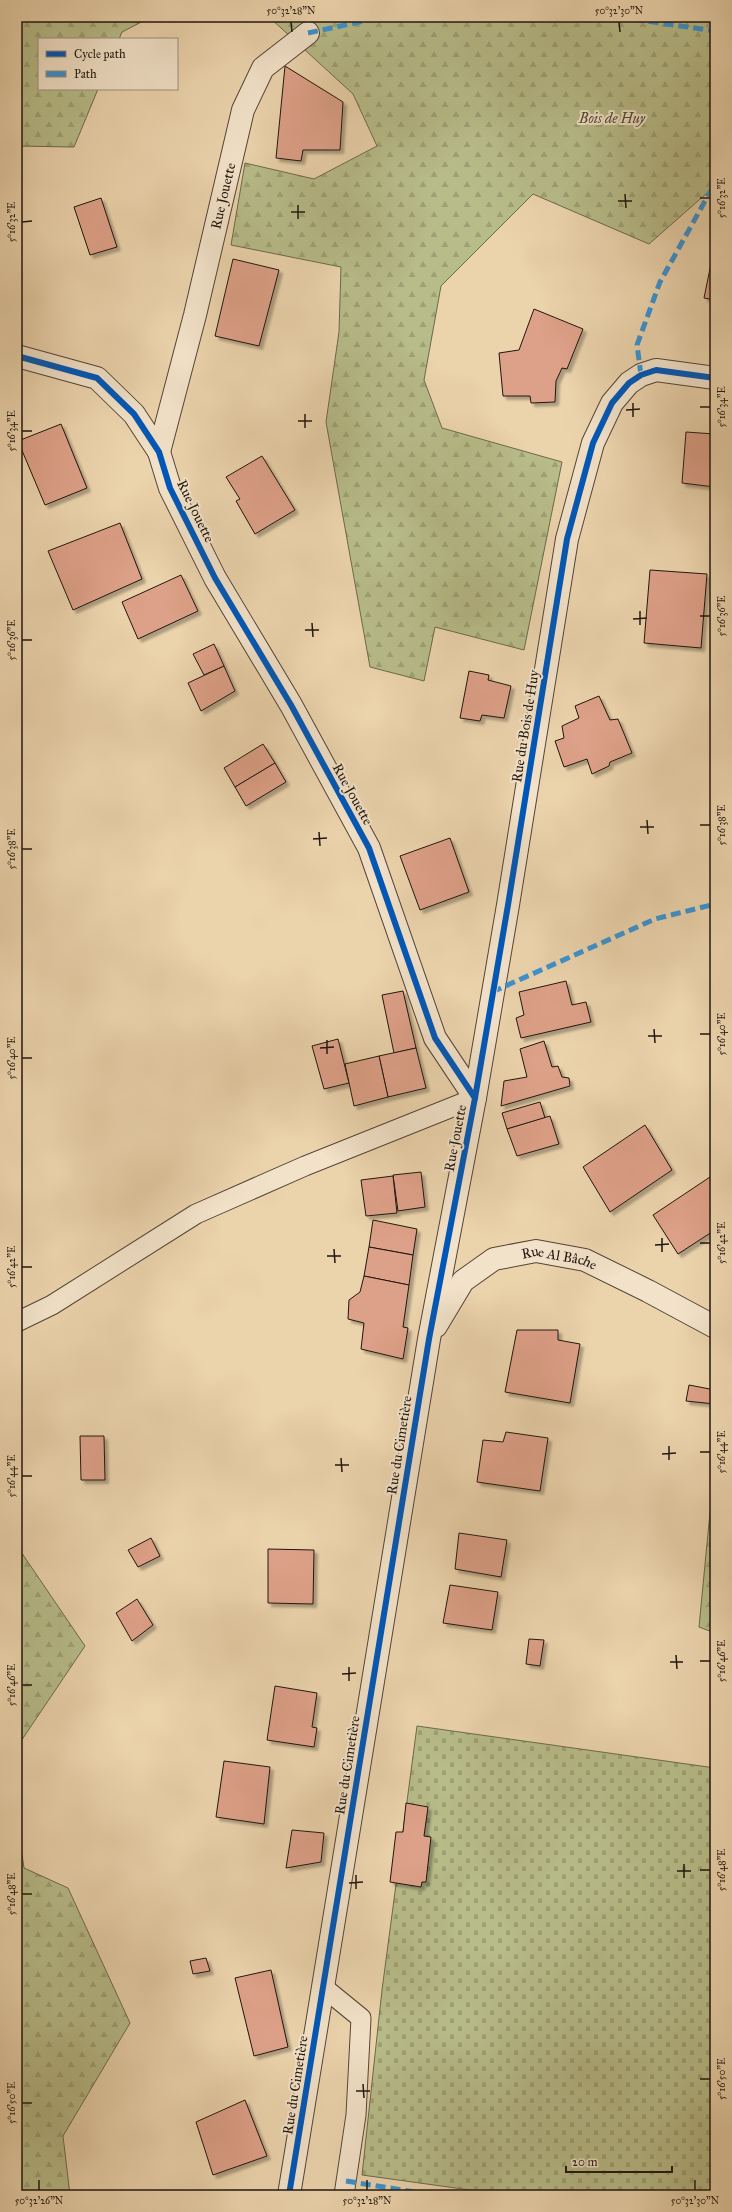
<svg xmlns="http://www.w3.org/2000/svg" width="732" height="2212" font-family="'IM FELL Great Primer',serif">
<style>
.forest{fill:url(#forest-firs);stroke:#6c694c}
.cemetery{fill:url(#cemetery-stones);stroke:#6c694c}
.building{fill:#dda088;stroke:#20160e;filter:url(#shadow)}
.lines{fill:none;stroke-linecap:round;stroke-linejoin:round}
.lane-casing{stroke:#534536;stroke-width:21}
.street-casing{stroke:#534536;stroke-width:24}
.lane{stroke:#f2e2c9;stroke-width:19}
.street{stroke:#f2e2c9;stroke-width:22}
.quiet{stroke:#3a93d2;stroke-width:5;stroke-dasharray:10 5;stroke-linecap:butt}
.cycleway-casing{stroke:#f2e2c9;stroke-width:8}
.cycleway{stroke:#0057b8;stroke-width:6}
.ticks{fill:none;stroke:#20160e;stroke-width:1.5}
.labels{text-anchor:middle;stroke-width:4;stroke-linejoin:round;paint-order:stroke}
.park-label{font-size:14px;font-style:italic;fill:#4d4833;stroke:#f2e2c9}
.street-label{font-size:14px;fill:#20160e;stroke:#f2e2c9}
.neatline{fill:none;stroke:#20160e;stroke-width:1.5}
.ticks-label{font-size:10px;text-anchor:middle;fill:#20160e}
</style>
<defs>
<pattern id="forest-firs" width="22" height="20" patternUnits="userSpaceOnUse"><rect width="22" height="20" fill="#b7bc89"/><path d="M5 1l3.5 6h-7zM16 11l3.5 6h-7z" fill="#9da175"/></pattern>
<pattern id="cemetery-stones" width="16" height="16" patternUnits="userSpaceOnUse"><rect width="16" height="16" fill="#b7bc89"/><path d="M2 7V4a2 2 0 0 1 4 0v3zM10 15v-3a2 2 0 0 1 4 0v3z" fill="#9da175"/></pattern>
<filter id="shadow"><feDropShadow dx="3.5" dy="3.5" stdDeviation="1" flood-color="#0004"/></filter>
</defs>
<rect width="100%" height="100%" fill="#ebd3ac"/>
<filter id="stains"><feTurbulence type="fractalNoise" baseFrequency=".005" numOctaves="4"/><feColorMatrix values="0 0 0 0 .2 0 0 0 0 .09 0 0 0 0 .02 0 0 0 .5 -.17"/></filter>
<radialGradient id="worn" r=".72"><stop offset=".6" stop-color="#630" stop-opacity="0"/><stop offset="1" stop-color="#630" stop-opacity=".3"/></radialGradient>
<g class="forest">
<polygon points="17,17 151,17 122,32 119,39 39,39 39,89 98,89 74,147 17,146"/>
<polygon points="269,17 715,17 715,186 649,244 533,194 441,286 424,380 442,428 562,462 524,650 435,627 424,681 370,667 326,422 339,332 341,267 231,245 245,163 314,179 377,146 353,94"/>
<polygon points="711,1502 715,1504 715,1633 699,1627"/>
<polygon points="17,1546 85,1646 17,1747"/>
<polygon points="17,1821 24,1868 68,1888 130,2023 63,2136 70,2195 17,2195"/>
</g>
<polygon class="cemetery" points="417,1726 715,1768 715,2195 506,2195 362,2175 382,1990"/>
<g class="building">
<polygon points="285,66 343,102 340,150 303,150 301,161 276,158"/>
<polygon points="101,198 117,247 90,255 74,207"/>
<polygon points="713,254 715,254 715,300 704,298"/>
<polygon points="233,259 279,270 259,346 215,336"/>
<polygon points="534,309 583,329 567,369 562,368 556,381 555,402 531,403 530,396 503,396 499,353 519,350"/>
<polygon points="61,424 87,488 45,505 18,441"/>
<polygon points="686,432 715,434 715,487 682,483"/>
<polygon points="262,456 295,510 255,534 236,501 240,499 226,477"/>
<polygon points="120,523 142,579 73,610 48,551"/>
<polygon points="650,570 707,574 701,648 644,643"/>
<polygon points="181,575 198,611 138,639 122,602"/>
<polygon points="214,644 224,666 204,675 193,654"/>
<polygon points="224,666 235,691 201,711 188,683"/>
<polygon points="469,671 489,675 488,680 511,686 504,718 482,715 480,721 460,718"/>
<polygon points="599,696 610,720 618,719 632,753 610,762 609,766 592,774 587,759 564,767 555,741 564,738 562,726 579,718 575,706"/>
<polygon points="263,744 275,763 235,787 224,768"/>
<polygon points="275,763 286,782 246,806 235,787"/>
<polygon points="450,838 469,892 420,910 400,856"/>
<polygon points="566,981 572,1005 586,1002 591,1022 521,1038 516,1018 524,1015 519,992"/>
<polygon points="403,991 416,1048 394,1053 382,995"/>
<polygon points="338,1039 349,1083 324,1089 312,1046"/>
<polygon points="544,1041 552,1067 558,1066 562,1077 569,1078 570,1086 501,1106 504,1081 527,1077 520,1049"/>
<polygon points="416,1048 426,1088 388,1097 379,1056"/>
<polygon points="379,1056 388,1097 354,1106 345,1064"/>
<polygon points="540,1102 545,1118 507,1129 502,1113"/>
<polygon points="550,1116 559,1144 517,1156 507,1129"/>
<polygon points="645,1125 672,1170 610,1212 583,1167"/>
<polygon points="421,1172 425,1207 398,1211 393,1175"/>
<polygon points="393,1176 397,1213 366,1216 361,1180"/>
<polygon points="710,1177 715,1185 715,1230 678,1254 653,1215"/>
<polygon points="373,1220 417,1229 413,1255 369,1247"/>
<polygon points="369,1247 413,1255 409,1285 364,1276"/>
<polygon points="364,1276 409,1285 403,1327 408,1328 403,1359 361,1349 364,1323 348,1319 349,1300 360,1292"/>
<polygon points="517,1330 558,1330 558,1340 580,1344 570,1403 505,1392"/>
<polygon points="689,1385 715,1390 715,1404 686,1401"/>
<polygon points="506,1432 548,1438 540,1491 477,1482 483,1440 503,1442"/>
<polygon points="80,1436 104,1436 105,1480 81,1480"/>
<polygon points="459,1533 507,1540 501,1577 455,1569"/>
<polygon points="151,1538 160,1556 138,1567 128,1550"/>
<polygon points="268,1549 314,1550 313,1604 268,1603"/>
<polygon points="450,1585 498,1592 492,1630 443,1623"/>
<polygon points="137,1599 153,1625 132,1641 116,1613"/>
<polygon points="529,1639 544,1640 540,1666 526,1664"/>
<polygon points="275,1686 317,1693 312,1727 317,1728 314,1747 267,1740"/>
<polygon points="224,1761 270,1767 264,1824 216,1817"/>
<polygon points="406,1803 428,1807 424,1836 431,1837 426,1882 422,1882 421,1887 390,1882 396,1832 403,1832"/>
<polygon points="292,1830 324,1833 321,1862 286,1868"/>
<polygon points="206,1958 210,1971 193,1974 190,1961"/>
<polygon points="271,1970 288,2047 254,2056 235,1978"/>
<polygon points="245,2100 267,2156 213,2175 196,2122"/>
</g>
<g class="lines">
<defs>
<g id="lane">
<polyline points="17,1322 52,1305 196,1214 305,1166 475,1098"/>
<polyline points="323,1987 361,2018 356,2115 344,2195"/>
</g>
<g id="street">
<polyline points="17,356 97,378 134,414 159,452 170,488 215,578 291,705 369,848 435,1038 475,1098"/>
<path id="s1" d="M159,452L195,315L243,110L263,68L308,33"/>
<path id="s2" d="M436,1326L463,1281L494,1259L536,1251L585,1260L648,1291L715,1327"/>
<polyline points="289,2195 429,1339 475,1098 508,905 567,539 593,443 612,403 629,383 641,375 656,370 715,378"/>
</g>
</defs>
<use href="#lane" class="lane-casing"/>
<use href="#street" class="street-casing"/>
<use href="#lane" class="lane"/>
<use href="#street" class="street"/>
<g class="quiet">
<polyline points="619,17 715,31"/>
<polyline points="308,33 383,17"/>
<polyline points="641,375 637,345 660,282 715,183"/>
<polyline points="492,992 655,919 715,904"/>
<polyline points="346,2181 434,2195"/>
</g>
<defs>
<g id="cycleway">
<polyline points="17,356 97,378 134,414 159,452 170,488 215,578 291,705 369,848 435,1038 475,1098"/>
<polyline points="289,2195 429,1339 475,1098 508,905 567,539 593,443 612,403 629,383 641,375 656,370 715,378"/>
</g>
</defs>
<use href="#cycleway" class="cycleway-casing"/>
<use href="#cycleway" class="cycleway"/>
</g>
<path class="ticks" d="M291,22L292,32M619,22L620,32M625,194L626,208M700,198H710M618,201H632M298,205V219M291,212H305M22,222L32,221M633,403V417M700,407H710M626,410L640,409M305,414V428M298,421H312M22,431H32M640,611V625M700,616H710M633,619L647,618M312,623L313,637M305,630H319M22,640H32M647,820L648,834M700,825H710M640,827H654M319,832L320,846M313,839L327,838M22,849H32M654,1029L655,1043M700,1034H710M648,1036H662M327,1040V1054M320,1048L334,1047M22,1058H32M662,1238V1252M700,1243H710M655,1245L669,1244M334,1249L335,1263M327,1256H341M22,1267H32M669,1446V1460M700,1452H710M662,1454L676,1453M341,1458L342,1472M335,1465H349M22,1476H32M676,1655L677,1669M700,1661H710M670,1662H683M349,1667V1681M342,1674L356,1673M22,1685H32M684,1864V1878M700,1870H710M677,1871H691M356,1875V1889M349,1883L363,1882M22,1894H32M700,2079H710M363,2084L364,2098M356,2091H370M22,2103H32M39,2180V2190M367,2180V2190M695,2180V2190"/>
<g class="labels">
<g class="park-label">
<text x="612" y="123">Bois de Huy</text>
</g>
<g class="street-label">
<text dy="5" stroke="none"><textPath href="#s1" startOffset="264">Rue Jouette</textPath></text>
<text transform="translate(196 511) rotate(64)" y="5">Rue Jouette</text>
<text transform="translate(525 726) rotate(-81)" y="5">Rue du Bois de Huy</text>
<text transform="translate(353 794) rotate(61)" y="5">Rue Jouette</text>
<text transform="translate(455 1138) rotate(-79)" y="5">Rue Jouette</text>
<text dy="5" stroke="none"><textPath href="#s2" startOffset="157">Rue Al Bâche</textPath></text>
<text transform="translate(399 1445) rotate(-81)" y="5">Rue du Cimetière</text>
<text transform="translate(347 1765) rotate(-81)" y="5">Rue du Cimetière</text>
<text transform="translate(295 2085) rotate(-81)" y="5">Rue du Cimetière</text>
</g>
</g>
<rect width="732" height="2212" fill="none" stroke="#ebd3ac" stroke-width="44"/>
<rect x="38" y="38" width="140" height="52" fill="#f2e2c9" stroke="#9e907e"/>
<rect x="46" y="51" width="20" height="6" fill="#0057b8" stroke="#9e907e"/>
<text x="74" y="58" font-size="12" fill="#20160e">Cycle path</text>
<rect x="46" y="71" width="20" height="6" fill="#3a93d2" stroke="#9e907e"/>
<text x="74" y="78" font-size="12" fill="#20160e">Path</text>
<path d="M566 2166v6h106v-6" fill="none" stroke="#20160e" stroke-width="2"/>
<text x="572" y="2166" font-size="12" fill="#20160e" stroke="#f2e2c9" stroke-width="3" paint-order="stroke">20 m</text>
<rect x="22" y="22" width="688" height="2168" class="neatline"/>
<g class="ticks-label">
<text x="291" y="14">50°32'28"N</text>
<text x="619" y="14">50°32'30"N</text>
<text transform="translate(721 198) rotate(-90)" y="4">5°16'32"E</text>
<text transform="translate(11 222) rotate(-90)" y="4">5°16'32"E</text>
<text transform="translate(721 407) rotate(-90)" y="4">5°16'34"E</text>
<text transform="translate(11 431) rotate(-90)" y="4">5°16'34"E</text>
<text transform="translate(721 616) rotate(-90)" y="4">5°16'36"E</text>
<text transform="translate(11 640) rotate(-90)" y="4">5°16'36"E</text>
<text transform="translate(721 825) rotate(-90)" y="4">5°16'38"E</text>
<text transform="translate(11 849) rotate(-90)" y="4">5°16'38"E</text>
<text transform="translate(721 1034) rotate(-90)" y="4">5°16'40"E</text>
<text transform="translate(11 1058) rotate(-90)" y="4">5°16'40"E</text>
<text transform="translate(721 1243) rotate(-90)" y="4">5°16'42"E</text>
<text transform="translate(11 1267) rotate(-90)" y="4">5°16'42"E</text>
<text transform="translate(721 1452) rotate(-90)" y="4">5°16'44"E</text>
<text transform="translate(11 1476) rotate(-90)" y="4">5°16'44"E</text>
<text transform="translate(721 1661) rotate(-90)" y="4">5°16'46"E</text>
<text transform="translate(11 1685) rotate(-90)" y="4">5°16'46"E</text>
<text transform="translate(721 1870) rotate(-90)" y="4">5°16'48"E</text>
<text transform="translate(11 1894) rotate(-90)" y="4">5°16'48"E</text>
<text transform="translate(721 2079) rotate(-90)" y="4">5°16'50"E</text>
<text transform="translate(11 2103) rotate(-90)" y="4">5°16'50"E</text>
<text x="39" y="2204">50°32'26"N</text>
<text x="367" y="2204">50°32'28"N</text>
<text x="695" y="2204">50°32'30"N</text>
</g>
<rect width="100%" height="100%" filter="url(#stains)"/>
<rect width="100%" height="100%" fill="url(#worn)"/>
</svg>
